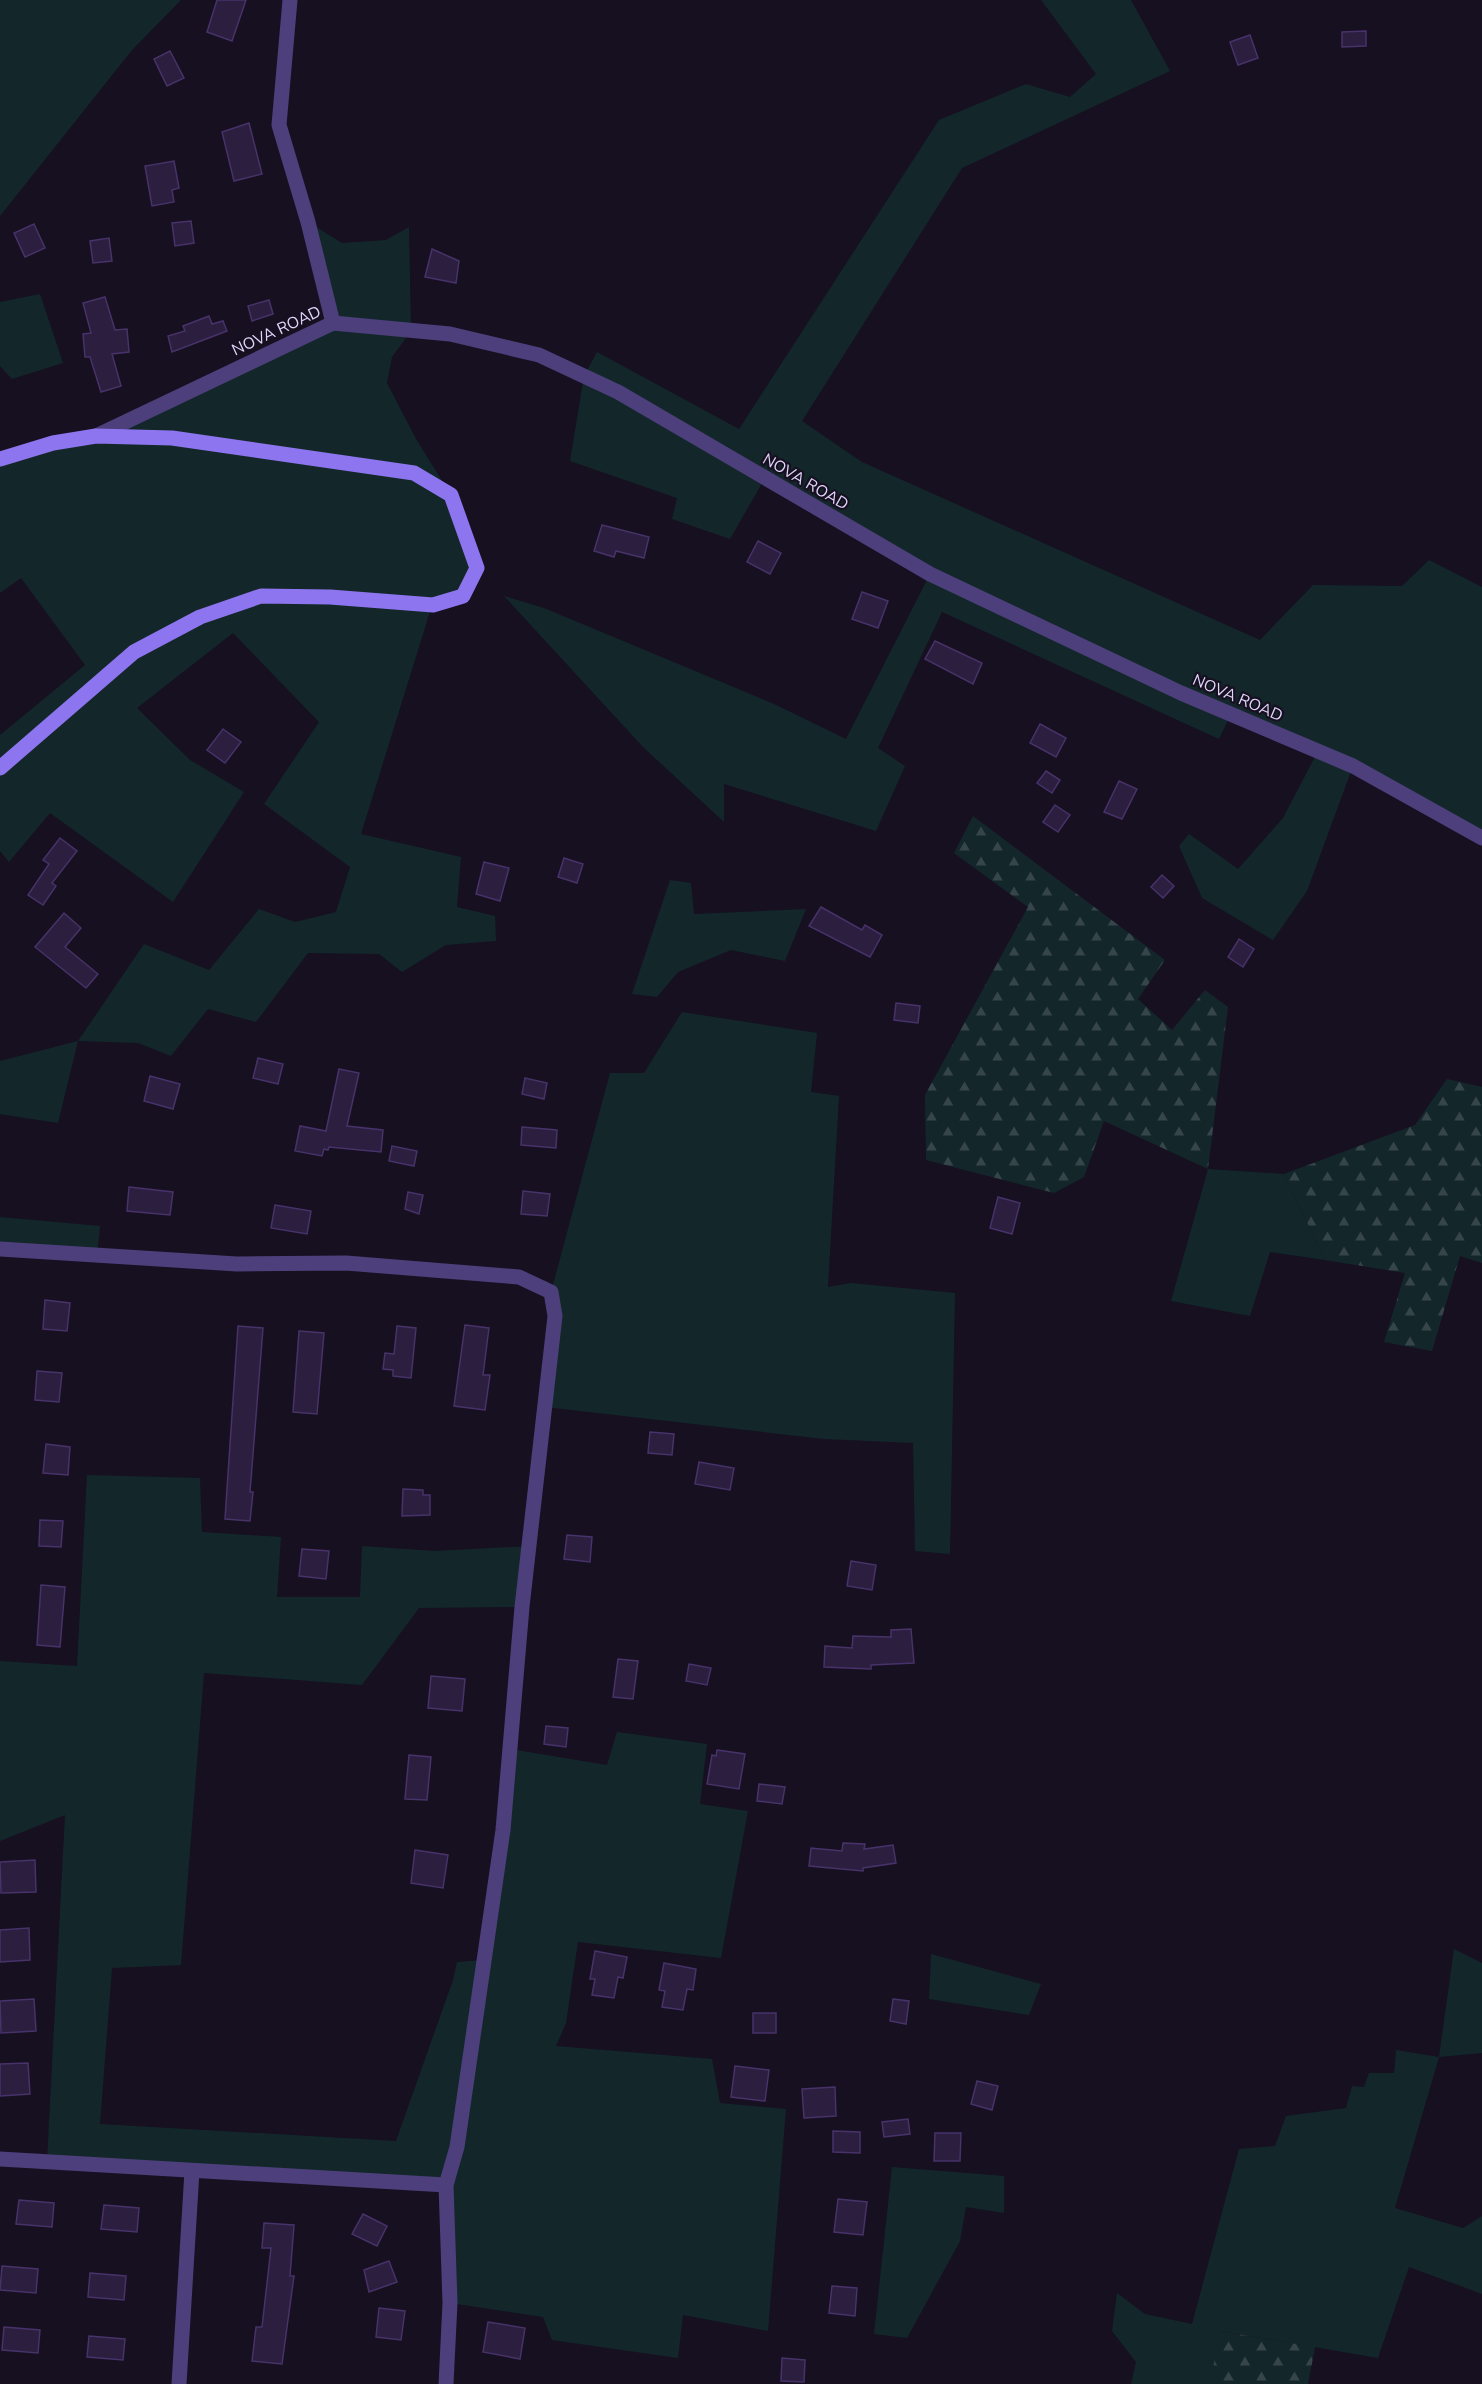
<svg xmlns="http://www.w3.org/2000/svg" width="1482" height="2384" font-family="'Nunito Sans',sans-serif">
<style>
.green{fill:#13272a}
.forest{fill:url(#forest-firs)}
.building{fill:#2b1e3f;stroke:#473269;stroke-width:1.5}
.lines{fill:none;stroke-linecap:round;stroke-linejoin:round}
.minor{stroke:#4c3f7b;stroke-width:15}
.tertiary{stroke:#4c3f7b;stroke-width:15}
.secondary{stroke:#8e75f0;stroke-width:15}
.labels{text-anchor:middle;stroke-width:4.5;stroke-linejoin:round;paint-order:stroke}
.street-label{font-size:16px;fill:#dfd4fa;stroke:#161021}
</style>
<defs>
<pattern id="forest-firs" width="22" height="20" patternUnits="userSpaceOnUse" patternTransform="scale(1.5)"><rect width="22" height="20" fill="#13272a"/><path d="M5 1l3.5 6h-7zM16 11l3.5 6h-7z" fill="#35454a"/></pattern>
</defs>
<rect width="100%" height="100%" fill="#161021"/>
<g class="green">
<polygon points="0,0 181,0 132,50 0,216"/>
<polygon points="1041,0 1131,0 1170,71 962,168 802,421 862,462 1260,640 1313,585 1402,586 1429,560 1482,587 1482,838 1353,766 1307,891 1273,940 1202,898 1179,846 1189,834 1238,869 1283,818 1318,751 1231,714 1219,739 942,612 878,748 905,766 876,831 724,784 724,822 643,747 504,596 544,608 774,704 846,739 930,574 765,478 730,539 672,519 677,498 570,461 584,376 597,352 739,429 939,120 1026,84 1070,97 1096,74"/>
<polygon points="308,222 342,243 386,240 409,227 411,331 392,357 387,383 416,439 451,495 477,568 463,596 432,605 361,834 461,857 457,907 495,916 496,941 446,945 402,972 379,954 308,953 256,1022 208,1009 171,1056 138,1043 78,1041 58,1123 0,1114 0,1061 78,1041 144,944 209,970 259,909 295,922 336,912 350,867 264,804 319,722 233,633 137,708 190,760 244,792 173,902 50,813 9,862 0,851 0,735 85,665 21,578 0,593 0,459 96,436 333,323"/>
<polygon points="40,294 63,363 12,379 0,366 0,302"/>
<polygon points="670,880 691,883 694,914 806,909 785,961 731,950 678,972 657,997 632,994"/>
<polygon points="682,1012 817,1033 811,1092 839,1096 828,1287 851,1283 955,1293 950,1554 915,1551 913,1443 824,1439 545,1407 551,1292 610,1073 644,1073"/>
<polygon points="1208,1169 1284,1174 1325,1260 1270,1252 1250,1316 1171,1301"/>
<polygon points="0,1217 100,1226 97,1257 0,1249"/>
<polygon points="87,1475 200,1478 202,1532 281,1537 277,1597 360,1597 362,1546 434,1551 530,1546 522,1607 419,1608 362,1685 204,1673 181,1965 112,1968 100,2124 396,2141 453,1980 457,1962 483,1960 510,1749 607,1765 617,1732 707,1744 700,1804 748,1811 721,1958 578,1942 566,2023 556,2046 712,2059 720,2103 786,2109 768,2331 683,2315 678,2358 552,2340 543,2317 450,2303 446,2185 47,2161 65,1815 0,1841 0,1661 77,1666"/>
<polygon points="1454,1949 1482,1963 1482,2053 1439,2057 1395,2208 1463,2228 1482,2216 1482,2294 1409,2267 1378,2358 1221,2331 1210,2384 1131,2384 1136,2362 1112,2331 1117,2293 1145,2314 1192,2324 1239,2149 1275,2146 1286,2116 1346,2108 1352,2086 1364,2087 1369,2073 1394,2073 1396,2050 1439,2057"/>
<polygon points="931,1954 1041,1984 1029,2015 929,1999"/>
<polygon points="892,2167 1004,2176 1004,2213 966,2207 960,2241 907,2338 874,2334"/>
</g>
<g class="forest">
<polygon points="973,816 1165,960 1138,999 1172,1030 1205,990 1228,1007 1208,1169 1104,1121 1084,1177 1054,1193 926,1160 925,1095 1028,907 954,853"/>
<polygon points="1447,1079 1482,1087 1482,1263 1460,1256 1432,1351 1384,1342 1405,1273 1325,1260 1284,1174 1415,1125"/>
<polygon points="1220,2331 1315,2347 1308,2384 1210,2384"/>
</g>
<g class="building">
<polygon points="217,0 246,0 232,41 207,32"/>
<polygon points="1366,31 1366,46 1342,47 1342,32"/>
<polygon points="1250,35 1258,58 1238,65 1230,42"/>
<polygon points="170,51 184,78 167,86 154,59"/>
<polygon points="249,123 262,174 234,181 222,132"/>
<polygon points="174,161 179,188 172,190 174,202 152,206 145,166"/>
<polygon points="191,221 194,243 175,246 172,223"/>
<polygon points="34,224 45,248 25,257 14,233"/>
<polygon points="109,238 112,261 93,263 90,241"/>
<polygon points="432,249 459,261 456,283 425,277"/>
<polygon points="105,297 115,330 127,329 129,352 112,354 121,386 101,392 90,357 85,357 83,334 91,333 83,303"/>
<polygon points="269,300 273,314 252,321 248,306"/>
<polygon points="209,316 212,324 223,321 227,331 172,352 168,336 185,331 183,326"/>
<polygon points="602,525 649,537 644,558 616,551 614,557 594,551"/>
<polygon points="758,541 781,553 770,574 747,562"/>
<polygon points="862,592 888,601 878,628 852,619"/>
<polygon points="935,641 982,663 973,684 925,659"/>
<polygon points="1040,724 1066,738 1056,757 1030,743"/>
<polygon points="223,729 241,742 225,763 207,750"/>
<polygon points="1046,771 1060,780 1052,793 1037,783"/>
<polygon points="1119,781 1137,789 1122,819 1104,812"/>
<polygon points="1055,805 1070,815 1058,832 1043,822"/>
<polygon points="60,838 77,851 52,883 56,886 43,905 28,895 49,864 43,860"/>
<polygon points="564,858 583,864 577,883 558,877"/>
<polygon points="484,862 509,868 500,901 476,894"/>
<polygon points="1162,875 1174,886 1163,898 1151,887"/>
<polygon points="821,907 862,930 865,925 882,935 870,957 809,926"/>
<polygon points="64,913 81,928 65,947 98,974 86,988 35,947"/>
<polygon points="1239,939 1254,949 1243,967 1228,957"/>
<polygon points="896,1003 920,1006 918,1023 894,1020"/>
<polygon points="258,1058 283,1064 278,1084 253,1078"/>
<polygon points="339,1069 359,1073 347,1126 383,1130 381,1152 329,1147 328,1150 324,1149 322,1156 295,1151 300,1126 326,1131"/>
<polygon points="150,1076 180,1084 173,1109 144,1101"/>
<polygon points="525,1078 547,1083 544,1099 522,1094"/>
<polygon points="522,1127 557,1130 556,1148 521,1145"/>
<polygon points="392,1146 417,1151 414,1166 389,1161"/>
<polygon points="129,1187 173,1192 170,1215 127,1211"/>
<polygon points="523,1191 550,1194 547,1216 521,1214"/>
<polygon points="408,1192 423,1195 419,1214 405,1209"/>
<polygon points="998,1197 1020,1203 1012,1234 990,1228"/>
<polygon points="275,1205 311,1211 307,1234 271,1228"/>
<polygon points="45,1300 70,1303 67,1331 43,1329"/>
<polygon points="465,1325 489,1328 483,1375 490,1375 485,1410 454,1406"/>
<polygon points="238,1326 263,1328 250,1492 253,1492 250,1521 225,1519"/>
<polygon points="397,1326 416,1328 411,1378 393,1376 393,1370 383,1369 385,1353 394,1354"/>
<polygon points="299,1331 324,1333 317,1414 293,1412"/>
<polygon points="37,1371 62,1373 59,1402 35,1400"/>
<polygon points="650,1432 674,1434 672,1455 648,1453"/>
<polygon points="46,1444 70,1447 68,1475 43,1473"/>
<polygon points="699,1462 734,1468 730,1490 695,1484"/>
<polygon points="403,1489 423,1490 423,1495 430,1495 430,1515 402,1516"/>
<polygon points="40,1520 63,1521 61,1547 39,1546"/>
<polygon points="567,1535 592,1537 590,1562 564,1559"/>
<polygon points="302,1549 329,1551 326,1579 299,1576"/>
<polygon points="851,1561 876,1565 872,1590 847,1586"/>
<polygon points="41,1585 65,1587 60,1647 37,1645"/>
<polygon points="911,1629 914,1663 871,1665 871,1669 824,1667 825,1646 852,1648 853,1636 891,1637 891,1630"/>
<polygon points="618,1659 638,1661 633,1699 613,1697"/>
<polygon points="689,1664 711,1668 707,1685 686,1681"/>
<polygon points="431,1676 465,1679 462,1711 428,1708"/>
<polygon points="546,1726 568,1728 566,1747 544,1744"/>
<polygon points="717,1750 745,1754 739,1789 707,1784 712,1755 716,1756"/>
<polygon points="409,1755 431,1757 427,1800 405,1799"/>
<polygon points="759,1784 785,1787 782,1804 757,1801"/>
<polygon points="843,1843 865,1844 864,1849 893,1845 896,1863 863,1868 863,1871 809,1866 811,1848 842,1851"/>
<polygon points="415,1850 448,1855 443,1888 411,1883"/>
<polygon points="35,1860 36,1892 1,1893 0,1862"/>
<polygon points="29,1928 30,1960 0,1962 0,1930"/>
<polygon points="595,1951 627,1957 623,1978 618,1977 614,1998 592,1995 595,1979 590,1979"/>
<polygon points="664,1963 696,1969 693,1990 687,1989 683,2010 662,2007 665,1991 659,1990"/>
<polygon points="34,1999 36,2031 1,2033 0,2001"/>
<polygon points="893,1999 909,2001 906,2024 890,2021"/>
<rect x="753" y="2013" width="23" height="20"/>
<polygon points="28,2063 30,2094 0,2096 0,2064"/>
<polygon points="735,2066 769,2070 765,2101 731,2097"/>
<polygon points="977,2081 998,2086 992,2110 971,2104"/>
<polygon points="835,2087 836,2116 804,2118 802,2089"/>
<polygon points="908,2119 910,2134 884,2137 882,2122"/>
<polygon points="833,2131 860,2132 860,2153 833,2152"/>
<polygon points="935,2133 961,2133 960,2161 934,2161"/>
<polygon points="838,2199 867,2202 863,2235 834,2232"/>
<polygon points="19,2200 54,2203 52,2227 16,2224"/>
<polygon points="104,2205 139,2208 137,2232 101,2229"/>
<polygon points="363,2214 387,2226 377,2246 352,2234"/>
<polygon points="264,2223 294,2225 290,2276 294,2276 282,2364 252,2361 256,2327 262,2327 271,2248 262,2248"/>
<polygon points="389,2261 397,2282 369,2292 364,2270"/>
<polygon points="2,2266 38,2269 36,2293 0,2290"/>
<polygon points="90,2273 126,2276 124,2300 88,2297"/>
<polygon points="832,2286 857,2288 855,2316 829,2313"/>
<polygon points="379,2308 405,2311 401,2340 376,2337"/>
<polygon points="488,2322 525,2328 520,2359 483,2352"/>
<polygon points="4,2327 40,2330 38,2353 2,2350"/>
<polygon points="89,2336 125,2339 123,2360 87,2357"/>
<polygon points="782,2358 805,2360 804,2382 781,2381"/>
</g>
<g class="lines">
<g class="minor">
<polyline points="290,0 279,125 308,222 333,323"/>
<polyline points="0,1249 237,1264 346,1263 519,1277 551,1292 555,1316 522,1607 503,1830 457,2147 446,2185 450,2303 446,2384"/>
<polyline points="0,2159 446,2185"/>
<polyline points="179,2384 192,2171"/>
</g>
<polyline class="tertiary" points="96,436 333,323 450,334 539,355 618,392 930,574 1181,693 1353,766 1482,838"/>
<polyline class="secondary" points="0,459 53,443 96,436 172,438 414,473 451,495 477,568 463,596 433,605 330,597 261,596 200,617 134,652 0,768"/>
</g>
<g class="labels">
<g class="street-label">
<text transform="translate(276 330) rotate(-25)" y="6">NOVA ROAD</text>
<text transform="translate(806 481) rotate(30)" y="6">NOVA ROAD</text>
<text transform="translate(1238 697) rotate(23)" y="6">NOVA ROAD</text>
</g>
</g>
</svg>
